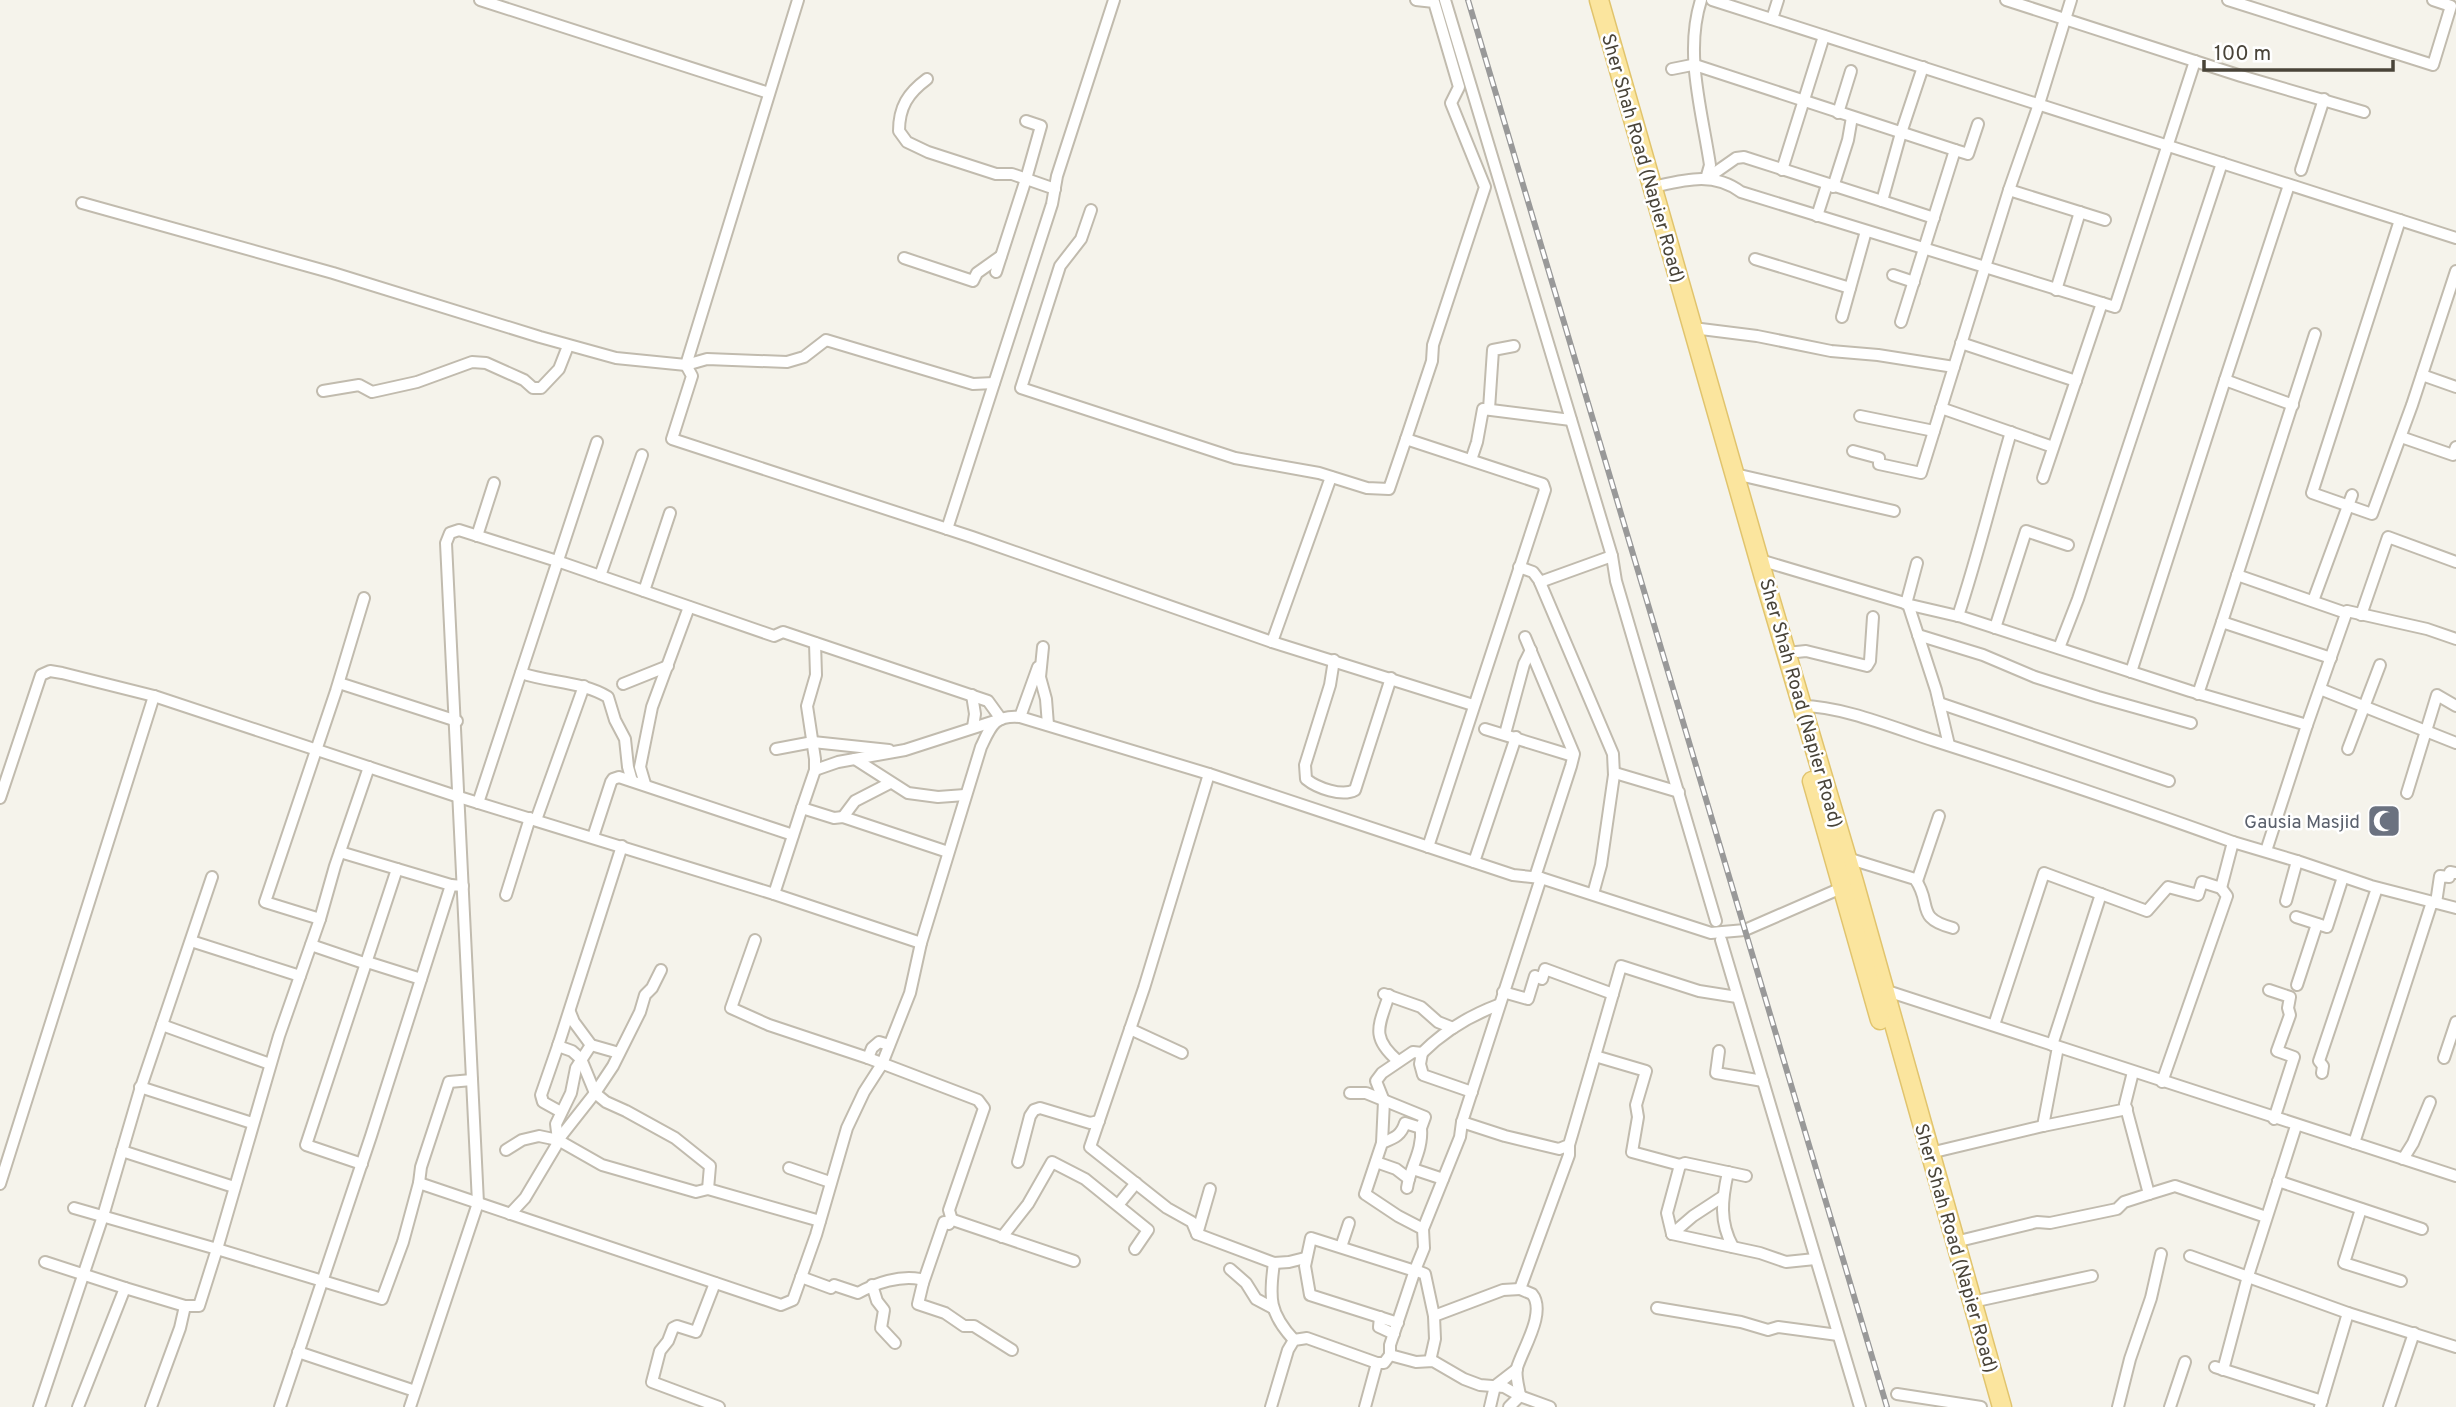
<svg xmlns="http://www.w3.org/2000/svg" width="2456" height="1407" font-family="Overpass,sans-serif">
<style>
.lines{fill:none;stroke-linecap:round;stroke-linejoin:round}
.minor-casing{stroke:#c1bbae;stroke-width:14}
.primary-casing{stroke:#e1c46d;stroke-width:21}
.minor{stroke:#fff;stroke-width:10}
.primary{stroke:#fbe59e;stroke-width:18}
.rail-casing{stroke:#999;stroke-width:6}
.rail{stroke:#fff;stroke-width:3.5;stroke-dasharray:10;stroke-linecap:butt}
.labels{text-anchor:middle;stroke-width:5;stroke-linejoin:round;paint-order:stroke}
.street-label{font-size:19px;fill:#494439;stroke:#fff}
.worship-label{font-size:19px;fill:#5b616d;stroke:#fff;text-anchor:end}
</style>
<rect width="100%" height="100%" fill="#f5f3eb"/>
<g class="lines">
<defs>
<g id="minor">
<polyline points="480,0 769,93"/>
<polyline points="798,0 686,365 692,376 672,439 972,537 1272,642 1473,705"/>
<polyline points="1445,0 1612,556 1616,581 1716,921"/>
<path d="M1701,0C1684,53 1702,111 1710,165L1706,179"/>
<polyline points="1712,0 2456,238"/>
<polyline points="2006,0 2241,76 2364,112"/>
<polyline points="2228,0 2433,65 2451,6 2433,0"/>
<polyline points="1772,19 1778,0"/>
<polyline points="1923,67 1901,133 1882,201 1934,218"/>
<polyline points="1672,69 1692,65 1698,66 1955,150"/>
<path d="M927,79C908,93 899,107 899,131L907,142L928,152L996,174H1012L1055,189"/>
<polyline points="1838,113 1851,71"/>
<polyline points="1782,170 1824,36"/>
<polyline points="2301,170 2324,99"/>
<polyline points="1706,179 1736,158 1744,157 1882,201"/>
<path d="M1653,187C1684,180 1713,171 1741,192L2115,307L2195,61"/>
<polyline points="1833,187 1848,140 1852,117"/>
<polyline points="2009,190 2039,104 2071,0"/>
<polyline points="82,203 333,273 540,337 616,358 686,365 707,359 787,362 804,357 826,340 973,384 994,383"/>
<polyline points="1091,210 1081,239 1060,266 1021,388 1235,458 1319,473 1367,488 1389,489 1406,439 1543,484 1545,490 1428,847"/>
<polyline points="1817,216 1827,185"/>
<polyline points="2400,220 2312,493 2372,514 2412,405 2456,271"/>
<polyline points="904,258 973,281 977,273 1001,256"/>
<polyline points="1755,259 1850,288"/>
<polyline points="996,272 1026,179 1041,126 1026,121"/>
<polyline points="1893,275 1914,282"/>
<polyline points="2056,290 2080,212"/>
<polyline points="1842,317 1866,231"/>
<polyline points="1901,322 1955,150 1968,154 1978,124"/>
<polyline points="1693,328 1757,336 1831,351 1878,355 1954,367"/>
<polyline points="1961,343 2076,381"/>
<polyline points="2422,375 2456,387"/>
<polyline points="2225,380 2289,185"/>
<polyline points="323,391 359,385 372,392 417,382 472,362 486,363 524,380 533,388 541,388 559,369 568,346"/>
<polyline points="1941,408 2053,447"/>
<polyline points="1489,409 1493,350 1514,346"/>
<polyline points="1860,416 1934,431"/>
<polyline points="2401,437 2453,455 2456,447"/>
<polyline points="1406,439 1432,361 1433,345 1485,187 1451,103 1459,87 1434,2 1416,0"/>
<polyline points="1853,451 1879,458 1879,464 1921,473 2009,190 2105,220"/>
<polyline points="1471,460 1477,442 1483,409 1571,420"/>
<polyline points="1735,474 1894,511"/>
<polyline points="2043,478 2102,303"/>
<polyline points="947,529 1052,204 1057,176 1114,0"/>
<polyline points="477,536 494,483"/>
<polyline points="1760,560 1908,604 1936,690 1949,745"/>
<polyline points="1917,563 1906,604 1962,617 2190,691 2307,725 2266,851"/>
<polyline points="1519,567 1533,572 1539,580 1613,754 1614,775 1601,865 1593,894"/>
<polyline points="2237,575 2346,613"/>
<polyline points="600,576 642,455"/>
<polyline points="1540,582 1612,556"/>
<polyline points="644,591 670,513"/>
<polyline points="2313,601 2352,495"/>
<polyline points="2361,615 2388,537 2456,562"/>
<path d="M1958,616C1978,556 1993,493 2011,432"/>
<polyline points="2222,622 2315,334"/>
<polyline points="1995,628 2026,531 2068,545"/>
<polyline points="1918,635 1983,655 2035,677 2098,697 2191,723"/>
<polyline points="1525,637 1574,754 1571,766 1535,877"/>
<polyline points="1272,642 1331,477"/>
<polyline points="815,643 816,675 807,706 815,759 815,770 802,808 834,818 843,817 948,852"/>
<polyline points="1043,647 1040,677 1046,699 1048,725"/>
<polyline points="2059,648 2078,599 2222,163"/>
<polyline points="1787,653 1806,651 1867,666 1870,661 1873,617"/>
<path d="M1334,660L1330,685L1305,765L1306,779C1317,788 1342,797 1355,790L1391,678"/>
<polyline points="2131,672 2225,380 2293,405"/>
<path d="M521,673C550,683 581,681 608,697L615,720L625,739L628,767L632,781"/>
<polyline points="339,683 457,721"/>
<polyline points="623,684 668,666"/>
<polyline points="2320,689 2456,743"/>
<polyline points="2198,694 2222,622 2331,658"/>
<polyline points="972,695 975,714 973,727"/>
<polyline points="1939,703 2169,781"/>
<path d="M1802,706C1842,706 1897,729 1935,741C2035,773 2134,806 2233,842"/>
<polyline points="1020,717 1038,667"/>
<polyline points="2307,725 2347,611 2427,629 2456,639"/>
<polyline points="1485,729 1573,756"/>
<polyline points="1505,734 1524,664 1531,650"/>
<polyline points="776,749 813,742 889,750"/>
<polyline points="2348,749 2380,665"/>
<polyline points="855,759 908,793 938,797 965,795"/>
<polyline points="815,770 838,762 905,750 995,721"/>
<polyline points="1615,773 1679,792"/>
<polyline points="1209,774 1144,988 1090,1147 1167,1208 1192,1222 1197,1234 1274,1263 1289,1262 1305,1258"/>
<polyline points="645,784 640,767 652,707 689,607"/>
<polyline points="2407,793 2437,695 2456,706"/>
<polyline points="0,798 41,675 50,671 62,673 154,696 459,797 774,894 921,943"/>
<polyline points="478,803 597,442"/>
<polyline points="843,817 855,801 890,783"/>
<polyline points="536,820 584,686"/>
<polyline points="593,837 611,782 613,779 619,777 793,835"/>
<polyline points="622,846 558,1046 572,1051 581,1059 595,1093 606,1102 626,1111 675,1138 710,1166 708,1189"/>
<polyline points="340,852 451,885"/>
<path d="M1847,858L1915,879C1933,904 1914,918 1953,928"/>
<polyline points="1474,862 1516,737"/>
<polyline points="1541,878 1462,1122 1505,1136 1559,1149 1569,1145 1595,1056 1646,1071 1636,1105 1638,1117 1632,1152 1680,1165"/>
<polyline points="1917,881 1939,816"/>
<polyline points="774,894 802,808"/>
<polyline points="506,895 530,818"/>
<polyline points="2286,901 2297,861"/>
<polyline points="2436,903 2440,876 2449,877 2450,872 2456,873"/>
<polyline points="2296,917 2327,927 2343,877"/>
<polyline points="320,919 335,866 369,767"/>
<polyline points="755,940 731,1008 769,1025 868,1058 978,1100 984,1108 949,1210 951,1217 949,1224 944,1222 923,1283"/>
<polyline points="1721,940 1860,1407"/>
<polyline points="191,941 300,976"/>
<polyline points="311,945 364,963"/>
<polyline points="367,962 421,979"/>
<polyline points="2297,985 2317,924"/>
<polyline points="1884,990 2456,1176"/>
<polyline points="2269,990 2290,997 2288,1008 2290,1015 2277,1051 2294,1057 2274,1119"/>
<polyline points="1503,992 1528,999 1535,976 1542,979 1545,969 1613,994"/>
<polyline points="1384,994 1421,1007 1438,1022 1453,1028"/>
<path d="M1389,995C1379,1026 1370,1037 1398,1061"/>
<polyline points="570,1012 574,1022 591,1045 619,1053"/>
<polyline points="162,1025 270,1064"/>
<polyline points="1994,1025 2044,873 2147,911 2168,887 2198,895 2202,882 2221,888 2233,842 2297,861 2371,886 2456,908"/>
<polyline points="1130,1029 1182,1053"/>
<polyline points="559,1043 541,1095 543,1102 561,1112"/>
<polyline points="2052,1045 2101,894"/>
<polyline points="1719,1051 1716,1073 1763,1081"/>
<path d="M1422,1053C1444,1031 1469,1016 1498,1005"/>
<polyline points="1595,1056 1621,966 1699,991 1737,997"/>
<polyline points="868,1058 872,1048 879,1042 889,1045"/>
<polyline points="2444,1058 2456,1022"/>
<polyline points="2322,1073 2323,1066 2319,1061 2377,888"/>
<polyline points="2162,1082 2227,896 2221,888"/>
<polyline points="140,1087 252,1123"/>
<path d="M1350,1093H1366L1425,1117L1421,1128L1405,1123C1401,1136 1394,1138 1382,1143L1365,1194L1398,1216L1423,1229L1424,1248L1415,1270"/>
<polyline points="2043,1126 2127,1109"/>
<polyline points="558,1140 556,1124 571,1093 576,1068 591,1045"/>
<polyline points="1382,1143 1384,1101 1376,1081 1382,1073 1413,1052 1422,1053 1420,1064 1423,1075 1472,1092"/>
<polyline points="2354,1143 2432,902"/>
<polyline points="506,1150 522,1140 539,1136 558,1140 602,1165 696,1192 708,1189 820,1221"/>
<polyline points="122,1151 234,1187"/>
<polyline points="1930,1153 2043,1126 2058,1047"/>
<polyline points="2403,1159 2413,1143 2430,1102"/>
<polyline points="1018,1162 1030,1116 1034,1110 1040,1108 1090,1123 1099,1121"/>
<polyline points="1376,1162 1396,1169 1409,1179"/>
<polyline points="362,1164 306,1145 397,869"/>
<polyline points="789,1168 830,1182"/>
<polyline points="1413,1169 1443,1179"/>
<path d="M1728,1172C1722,1199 1719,1222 1733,1247"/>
<polyline points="2278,1181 2422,1229"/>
<polyline points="419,1183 421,1167 449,1082 472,1080"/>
<polyline points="0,1184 154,696"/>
<path d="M1407,1188C1410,1167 1423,1151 1421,1128"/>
<polyline points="2149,1194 2175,1186 2266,1217"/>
<polyline points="1118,1205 1136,1183"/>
<polyline points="74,1208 217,1249 279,1036 320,919 265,902 336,691 364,598"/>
<polyline points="2361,1209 2344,1263 2401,1281"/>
<polyline points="510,1214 525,1198 556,1146 558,1140 595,1093 613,1066 640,1012 645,995 652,988 661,970"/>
<polyline points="950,1219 1074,1261"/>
<polyline points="1423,1229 1460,1137 1462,1122"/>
<polyline points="1197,1234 1210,1189"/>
<polyline points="1672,1234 1760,1253 1786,1262 1815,1259"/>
<polyline points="1672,1234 1667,1213 1680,1165 1685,1163 1746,1176"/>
<polyline points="1672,1234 1693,1216 1722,1197"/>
<polyline points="1002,1237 1028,1204 1052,1162 1085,1179 1148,1230 1135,1249"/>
<polyline points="1955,1242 2037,1222 2050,1223 2117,1209 2124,1202 2149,1194 2125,1104 2133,1072"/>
<polyline points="1341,1247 1349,1223"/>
<polyline points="2190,1256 2348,1313 2456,1347"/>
<polyline points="45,1262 125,1288"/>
<path d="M1274,1263C1269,1298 1269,1313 1294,1340"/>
<polyline points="1230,1269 1246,1283 1256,1299 1273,1308"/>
<path d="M801,1277L831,1288L834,1285L858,1293C876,1283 900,1275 920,1279L923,1283L918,1304L945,1313L964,1326H974L1012,1350"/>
<polyline points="715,1283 696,1332 677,1326 673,1328 668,1341 660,1351 652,1382 719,1407"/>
<polyline points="872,1285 877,1301 884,1310 881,1328 895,1343"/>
<polyline points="1972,1302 2092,1276"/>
<polyline points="1657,1308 1741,1322 1768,1330 1778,1327 1838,1335"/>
<polyline points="1380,1317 1379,1327 1394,1334"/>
<polyline points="1398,1323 1310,1295 1305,1266 1311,1238 1415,1271"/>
<polyline points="298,1352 415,1391"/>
<polyline points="1390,1355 1390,1345 1415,1270 1425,1274 1434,1316"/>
<polyline points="1430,1361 1435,1339 1434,1316 1503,1290 1520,1289"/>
<polyline points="2215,1367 2322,1401"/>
<polyline points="2223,1370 2248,1276 2296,1126"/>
<polyline points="1897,1394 1981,1407"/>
<polyline points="39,1407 103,1216 140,1090 212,877"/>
<polyline points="78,1407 125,1288 185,1306"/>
<path d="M151,1407L180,1328L185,1306H199L217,1249L382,1299L403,1242L419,1183L781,1305L793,1300L816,1235L847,1128L864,1092L882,1064L910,993L921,943L981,747C991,726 994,715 1020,717L1209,774L1513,875L1541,878L1711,933L1745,930L1846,886"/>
<polyline points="280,1407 371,1136 451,885 463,886"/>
<polyline points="410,1407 478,1203 446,543 450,533 459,530 557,561 774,636 783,632 988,701 1001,719"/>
<polyline points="1271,1407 1288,1350 1294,1340 1307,1338 1377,1363 1384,1363 1390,1355 1416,1362 1433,1361 1464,1379 1480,1385 1504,1387 1520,1396 1550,1407"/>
<polyline points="1365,1407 1377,1363"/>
<polyline points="1490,1407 1495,1386 1517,1369"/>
<path d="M1509,1407L1520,1396C1519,1387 1515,1377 1517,1368C1522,1350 1547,1312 1532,1294L1520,1289L1569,1155V1145"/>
<polyline points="2118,1407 2130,1359 2151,1298 2161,1254"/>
<polyline points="2170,1407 2185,1362"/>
<polyline points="2320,1407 2348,1313"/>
<polyline points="2389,1407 2414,1333"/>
</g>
<g id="primary">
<polyline points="1599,0 1765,581 1854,882 2002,1407"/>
<polyline points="1812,781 1880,1020"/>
</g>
</defs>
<use href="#minor" class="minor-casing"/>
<use href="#primary" class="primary-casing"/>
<use href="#minor" class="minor"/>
<use href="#primary" class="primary"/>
<defs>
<polyline id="rail" points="1468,0 1887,1407"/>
</defs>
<use href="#rail" class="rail-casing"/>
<use href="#rail" class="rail"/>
</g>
<defs>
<symbol id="mosque-square" viewBox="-11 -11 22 22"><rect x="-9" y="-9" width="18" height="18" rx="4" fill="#6b7280" stroke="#fff"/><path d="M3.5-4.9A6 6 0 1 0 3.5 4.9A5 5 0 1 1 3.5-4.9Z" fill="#fff"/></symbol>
</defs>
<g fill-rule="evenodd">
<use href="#mosque-square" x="2365" y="802" width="38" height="38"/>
</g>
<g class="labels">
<g class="street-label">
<text transform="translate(1644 158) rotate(74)" y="7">Sher Shah Road (Napier Road)</text>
<text transform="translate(1802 703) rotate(74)" y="7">Sher Shah Road (Napier Road)</text>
<text transform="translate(1957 1248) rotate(74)" y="7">Sher Shah Road (Napier Road)</text>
</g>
<g class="worship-label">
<text x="2360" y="828">Gausia Masjid</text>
</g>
</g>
<path d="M2204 60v10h189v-10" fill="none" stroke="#494439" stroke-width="3.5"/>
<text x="2214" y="60" font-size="21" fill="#494439" stroke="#ffffff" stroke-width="5" paint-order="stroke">100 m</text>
</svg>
